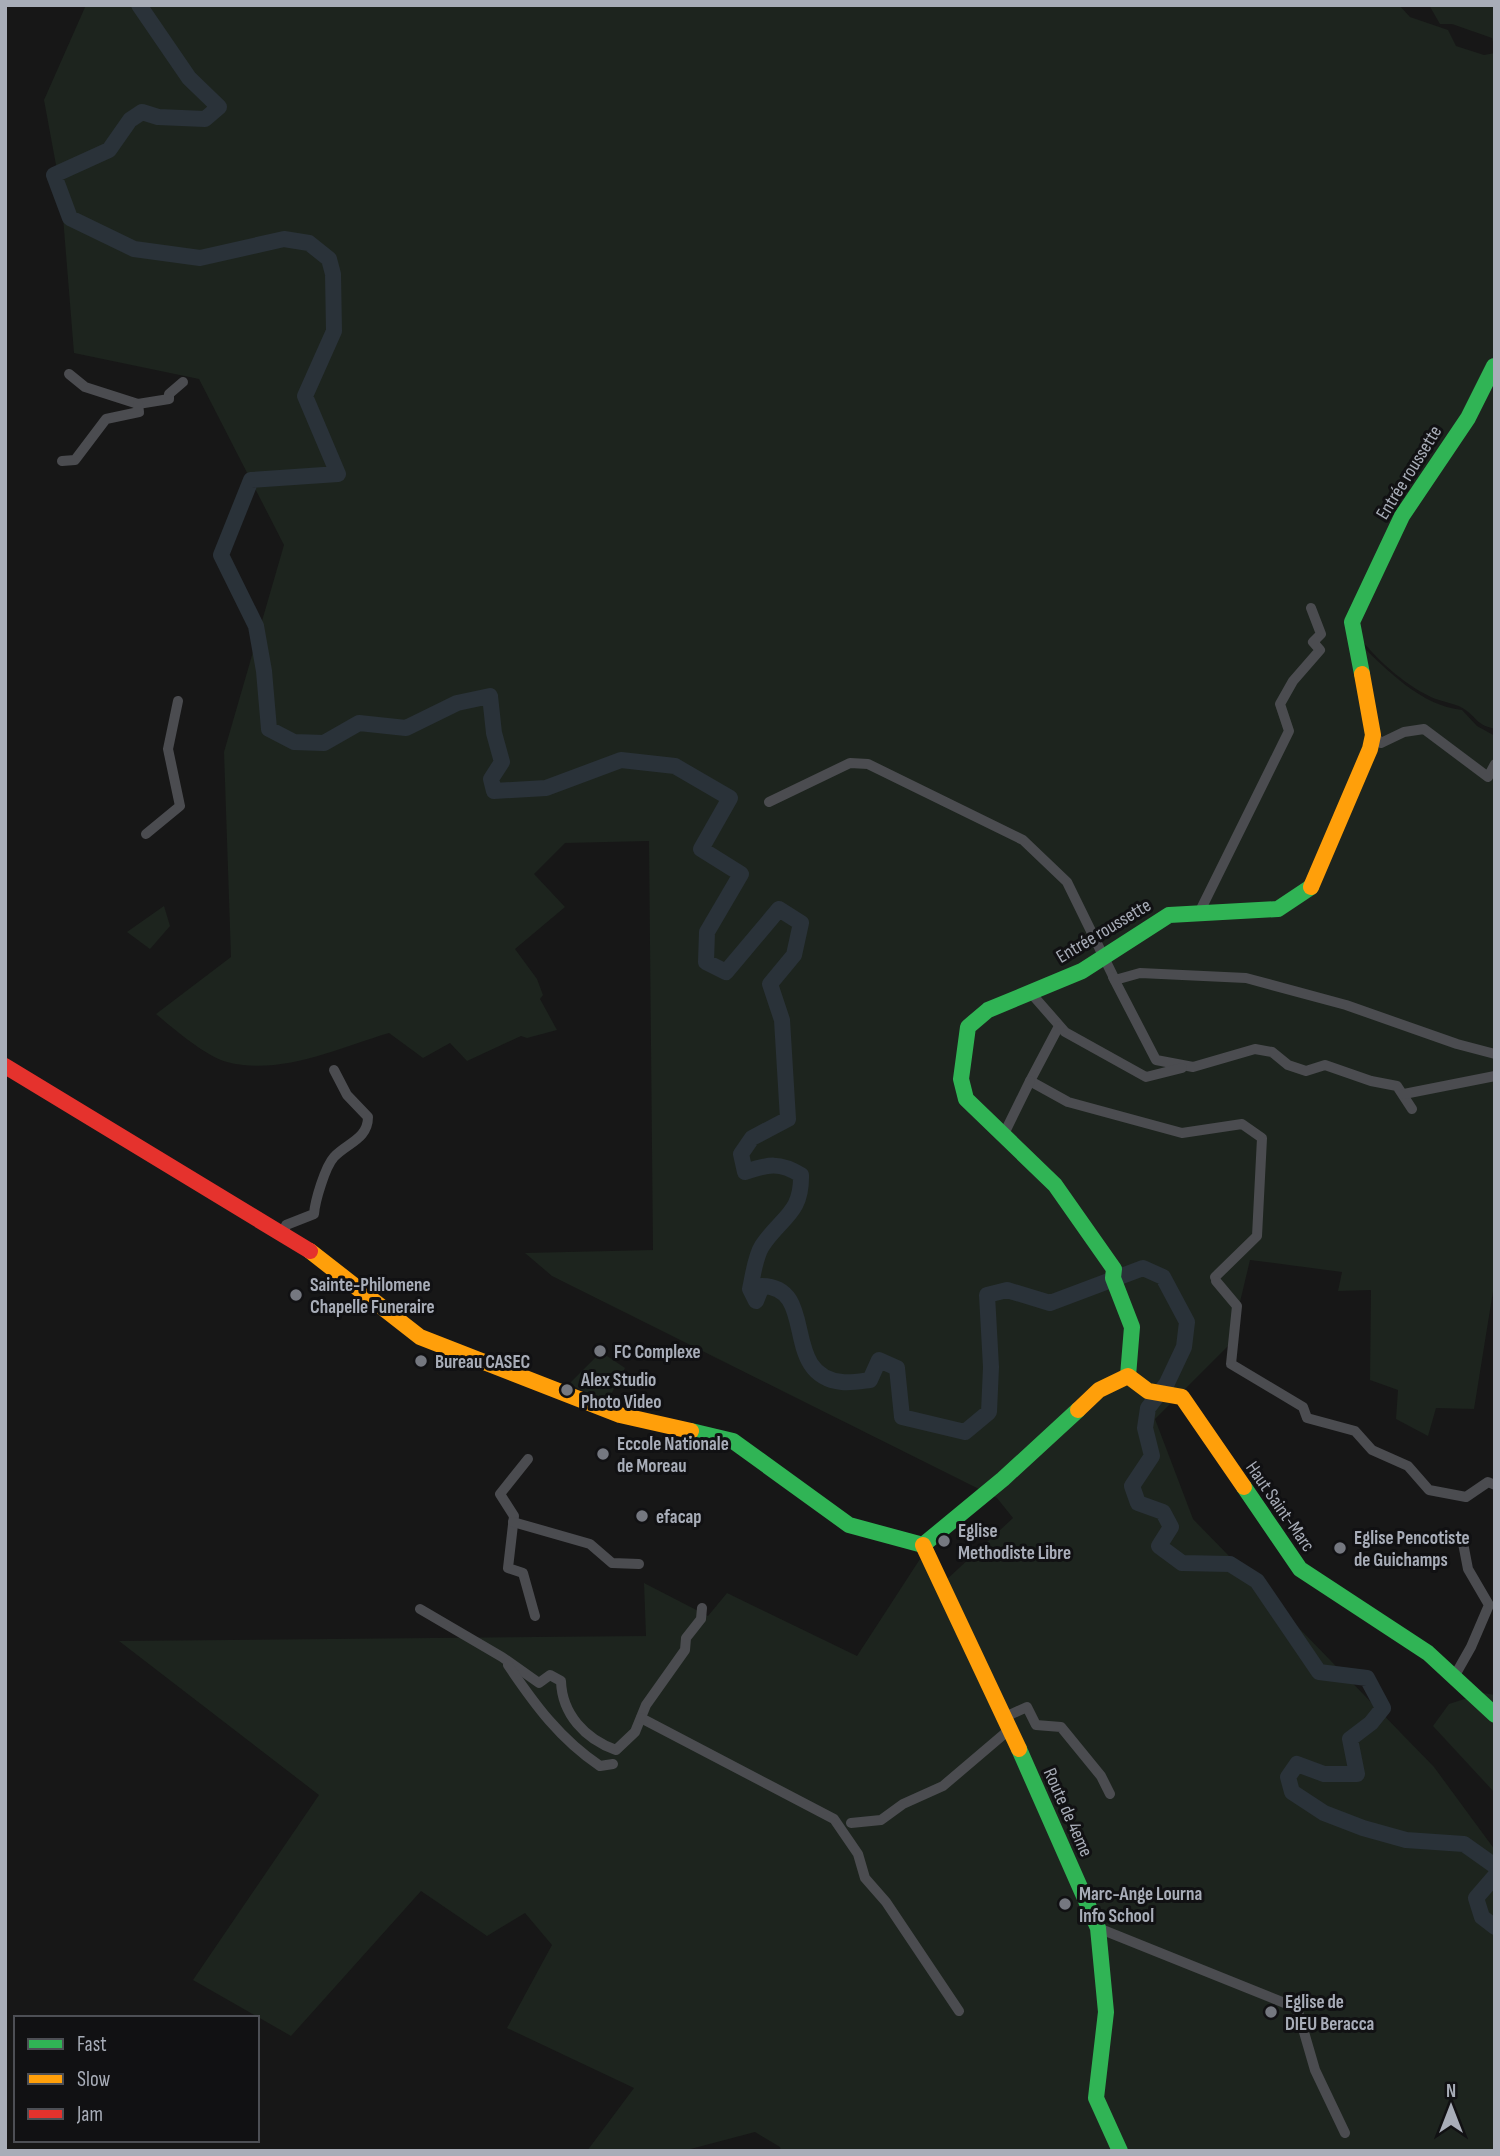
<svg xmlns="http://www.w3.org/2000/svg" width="1500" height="2156" font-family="'Sofia Sans Condensed',sans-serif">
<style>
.green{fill:#1d241e}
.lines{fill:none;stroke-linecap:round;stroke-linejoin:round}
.river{stroke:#2a3239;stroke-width:16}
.street{stroke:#4b4c50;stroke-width:10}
.fast{stroke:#30b455;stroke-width:16}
.slow{stroke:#ff9f0a;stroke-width:16}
.jam{stroke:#e5322d;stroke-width:16}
.poi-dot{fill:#757880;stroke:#111113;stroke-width:2.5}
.labels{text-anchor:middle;stroke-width:6;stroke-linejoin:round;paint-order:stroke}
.street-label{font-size:19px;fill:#a8adb8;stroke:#111113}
.poi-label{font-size:19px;font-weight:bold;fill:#a8adb8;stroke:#111113;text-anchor:start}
</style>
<rect width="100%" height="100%" fill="#171717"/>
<g class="green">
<path d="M86,5H1399L1410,17L1448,30L1456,46L1484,55L1495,53V729C1475,724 1479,719 1464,709C1458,704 1438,701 1429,696C1404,684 1376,659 1359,637L1358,642C1386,669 1421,706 1462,710L1477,726L1495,736V1279L1474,1409L1436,1408L1428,1436L1396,1419L1398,1390L1370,1380L1371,1290L1338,1291L1342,1272L1250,1260L1230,1344L1155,1419L1193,1519L1434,1767L1495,1850V2151H781L780,2147L755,2132L683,2151H587L634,2088L507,2028L552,1945L525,1913L487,1936L421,1891L291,2036L193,1980L319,1795L119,1641L646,1636L644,1583L708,1616L727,1593L857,1656L920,1559L944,1582L1013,1518L997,1498L552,1276L525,1253L653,1250L649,841L565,843L534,874L565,907L515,949L537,979L543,995L540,999L557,1030L527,1038L521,1036L467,1061L450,1043L423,1058L389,1033C338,1048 280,1076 227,1062C205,1056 174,1029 156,1014L231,957L224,752L284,545L199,379L74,353L61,192L44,100Z"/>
<polygon points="1429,5 1495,5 1495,51 1492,38 1452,24 1440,24"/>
<polygon points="164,906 170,926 150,949 127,932"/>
<polygon points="601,1352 625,1368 607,1402 569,1384"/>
<polygon points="1483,1693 1495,1695 1495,1793 1433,1726 1449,1704"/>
</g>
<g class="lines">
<g class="river">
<path d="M139,5L189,78L219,107L205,119L158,117L142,112L130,120L109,150L54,175L70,218L134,249L200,258L284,239L309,243L329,259L333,274L334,331L305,396L338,474L251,480L221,555L256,626L264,671L269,729L294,742L324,743L359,723L406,728L457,703L490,696L494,733L502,762L491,779L494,791L546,788L621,760L675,766L730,798L701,849L741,874L707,932L706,962L726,972L779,909L801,923L794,955L770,984L782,1020L788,1119L752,1138L741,1154L745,1172C768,1164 780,1162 801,1175C802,1214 781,1217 762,1246C755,1257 753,1276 750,1289L756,1301L762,1286C819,1287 779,1375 842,1382C851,1383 862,1381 870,1380L879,1360L897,1368L902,1417L965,1432L989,1412L991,1367L987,1295L1007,1290L1050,1303L1143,1268L1163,1277L1187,1322L1184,1347L1167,1383L1148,1408L1145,1428L1152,1456L1132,1486L1138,1503L1163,1512L1171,1527L1159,1546L1182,1563L1230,1564L1257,1581L1319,1672L1367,1678L1383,1708L1371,1723L1350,1739L1357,1774H1324L1297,1764L1288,1777L1292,1792L1324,1813L1363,1828L1406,1840L1464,1844L1495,1866"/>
<polyline points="1495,1876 1476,1898 1482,1917 1495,1927"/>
</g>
<g class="street">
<polyline points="69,374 85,387 138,404 169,399 169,394 183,382"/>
<polyline points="62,461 75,460 106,419 139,412 138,404"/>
<polyline points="1373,735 1381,743 1404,732 1424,729 1488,777 1495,764"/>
<polyline points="769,802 850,763 868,764 1023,840 1067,882 1115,980 1140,973 1246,978 1346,1005 1457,1044 1495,1054"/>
<polyline points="146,834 180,806 168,749 178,701"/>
<polyline points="1199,913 1289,731 1280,704 1293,681 1320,650 1313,642 1321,634 1311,608"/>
<polyline points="1113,977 1156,1060 1193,1067 1255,1049 1272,1052 1288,1065 1306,1071 1325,1065 1371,1081 1397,1086 1412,1109"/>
<polyline points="1030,992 1065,1032 1146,1077 1182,1068"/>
<polyline points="1059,1026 1030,1081 1068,1102 1182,1133 1242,1124 1262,1138 1257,1236 1215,1277"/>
<polyline points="1404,1094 1495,1076"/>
<polyline points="1003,1136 1030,1081"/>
<path d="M284,1234L286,1225L314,1214C315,1201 325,1167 334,1157C347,1143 368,1139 368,1117L347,1095L334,1070"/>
<polyline points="1216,1281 1237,1306 1231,1364 1303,1407 1307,1418 1355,1431 1372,1450 1408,1466 1429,1490 1466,1497 1488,1482 1495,1485"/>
<polyline points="528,1459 500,1494 514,1516 508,1568 523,1573 535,1616"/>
<polyline points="513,1522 590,1544 612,1563 639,1564"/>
<path d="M420,1609L502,1657L539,1683L550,1675L561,1681C562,1714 585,1739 616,1750L635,1732L646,1705L685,1650L686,1638L701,1619L702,1608"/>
<path d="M508,1665C535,1705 560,1739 600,1766L613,1764"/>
<polyline points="1454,1677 1471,1647 1489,1605 1468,1569 1463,1543"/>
<polyline points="1005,1717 1027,1707 1036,1725 1061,1727 1101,1776 1110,1794"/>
<polyline points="641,1718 834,1819 858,1854 865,1878 886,1902 959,2011"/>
<polyline points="851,1823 881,1820 903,1804 943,1786 1010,1729"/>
<polyline points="1098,1928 1297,2008 1315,2070 1345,2133"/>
</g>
<g class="fast">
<polyline points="1362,674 1352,622 1402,516 1468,418 1494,366"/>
<polyline points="1128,1376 1132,1327 1113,1278 1114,1269 1055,1185 966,1099 961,1079 968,1027 988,1010 1082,971 1169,915 1278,909 1311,887"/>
<polyline points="691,1431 733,1441 849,1525 923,1545 1003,1479 1078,1410"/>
<polyline points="1244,1487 1300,1569 1428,1653 1495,1715"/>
<polyline points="1019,1749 1098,1928 1106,2012 1096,2098 1120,2151"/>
</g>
<g class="slow">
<polyline points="1311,887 1370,749 1373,735 1362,674"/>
<polyline points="310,1251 420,1337 620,1415 691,1431"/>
<polyline points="1078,1410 1099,1390 1128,1376 1148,1391 1182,1397 1244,1487"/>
<polyline points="923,1545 1019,1749"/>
</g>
<polyline class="jam" points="5,1066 310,1251"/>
</g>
<g class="poi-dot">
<circle cx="296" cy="1295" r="7"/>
<circle cx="600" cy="1351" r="7"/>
<circle cx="421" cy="1361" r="7"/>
<circle cx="567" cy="1390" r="7"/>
<circle cx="603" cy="1454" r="7"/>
<circle cx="642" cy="1516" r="7"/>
<circle cx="944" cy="1541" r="7"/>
<circle cx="1340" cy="1548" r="7"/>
<circle cx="1065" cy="1904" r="7"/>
<circle cx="1271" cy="2012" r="7"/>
</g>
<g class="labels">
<g class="street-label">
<text transform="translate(1408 472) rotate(-58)" y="7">Entrée roussette</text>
<text transform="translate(1103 930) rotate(-31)" y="7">Entrée roussette</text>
<text transform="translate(1281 1506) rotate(55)" y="7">Haut Saint-Marc</text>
<text transform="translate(1069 1812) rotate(66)" y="7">Route de 4eme</text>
</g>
<g class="poi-label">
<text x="310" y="1291">Sainte-Philomene<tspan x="310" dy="22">Chapelle Funeraire</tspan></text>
<text x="614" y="1358">FC Complexe</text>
<text x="435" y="1368">Bureau CASEC</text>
<text x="581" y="1386">Alex Studio<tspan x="581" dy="22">Photo Video</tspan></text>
<text x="617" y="1450">Eccole Nationale<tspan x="617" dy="22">de Moreau</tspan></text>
<text x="656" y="1523">efacap</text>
<text x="958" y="1537">Eglise<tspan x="958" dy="22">Methodiste Libre</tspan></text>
<text x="1354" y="1544">Eglise Pencotiste<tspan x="1354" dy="22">de Guichamps</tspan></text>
<text x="1079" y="1900">Marc-Ange Lourna<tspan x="1079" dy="22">Info School</tspan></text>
<text x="1285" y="2008">Eglise de<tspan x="1285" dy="22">DIEU Beracca</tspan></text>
</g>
</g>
<rect width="1500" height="2156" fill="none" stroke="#a8adb8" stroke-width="14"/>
<rect x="14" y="2016" width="245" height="126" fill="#111113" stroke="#4d4f55" stroke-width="2"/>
<rect x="28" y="2039" width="35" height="10" fill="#30b455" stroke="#4d4f55" stroke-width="2"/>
<text x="77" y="2051" font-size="21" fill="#a8adb8">Fast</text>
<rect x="28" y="2074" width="35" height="10" fill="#ff9f0a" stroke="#4d4f55" stroke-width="2"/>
<text x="77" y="2086" font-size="21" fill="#a8adb8">Slow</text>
<rect x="28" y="2109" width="35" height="10" fill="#e5322d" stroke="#4d4f55" stroke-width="2"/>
<text x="77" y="2121" font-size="21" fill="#a8adb8">Jam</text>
<g transform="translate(1451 2107)" stroke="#111113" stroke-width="5" paint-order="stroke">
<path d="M0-5L12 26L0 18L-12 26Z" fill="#a8adb8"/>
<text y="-10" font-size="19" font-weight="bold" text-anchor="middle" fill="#a8adb8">N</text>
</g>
</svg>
